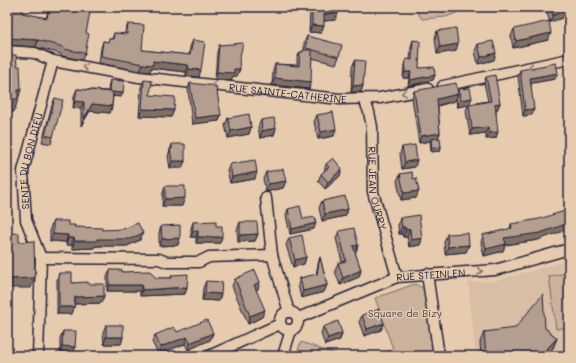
<svg xmlns="http://www.w3.org/2000/svg" width="576" height="363" font-family="Mali,sans-serif">
<style>
.built{fill:#d8bea5}
.green{fill:#cab29d;stroke:#766a6c}
.lines{fill:none;stroke-linecap:round;stroke-linejoin:round}
.minor-casing{stroke:#22223b;stroke-width:13}
.minor{stroke:#e7cbae;stroke-width:10}
.wall{fill:#9b887c;stroke:#22223b}
.shaded-wall{fill:#7e6f65;stroke:#22223b}
.building{fill:#b49e90;stroke:#22223b}
.oneway{stroke:#847674}
.labels{text-anchor:middle;stroke-width:3;stroke-linejoin:round;paint-order:stroke}
.street-label{font-size:10px;fill:#22223b;stroke:#e7cbae}
.park-label{font-size:10px;fill:#443f4f;stroke:#e7cbae}
</style>
<rect width="100%" height="100%" fill="#e7cbae"/>
<filter id="ink" filterUnits="userSpaceOnUse"><feTurbulence type="fractalNoise" baseFrequency=".025" numOctaves="2"/><feDisplacementMap in="SourceGraphic" scale="8" xChannelSelector="R" yChannelSelector="G"/><feConvolveMatrix kernelMatrix="1 2 1 2 8 2 1 2 1" color-interpolation-filters="sRGB"/></filter>
<g filter="url(#ink)">
<polygon class="built" points="569,260 569,356 476,356 468,282 495,281"/>
<g class="green">
<polygon points="414,7 469,7 469,8 446,17 422,19"/>
<polygon points="569,273 569,327 556,329 549,276"/>
<polygon points="415,284 426,290 434,356 379,356 393,349 375,298"/>
<polygon points="301,342 341,356 296,355"/>
</g>
<g class="lines">
<defs>
<g id="minor">
<path id="s1" d="M7,51L35,53L53,61L139,77L340,99L380,98L428,89"/>
<polyline points="443,86 569,59"/>
<path id="s2" d="M364,99L369,112L372,127L373,192L397,277"/>
<polyline points="266,198 272,255 289,312"/>
<polyline points="41,258 159,259 167,262 199,262 209,257 272,255"/>
<polyline points="427,274 439,356"/>
<circle cx="289" cy="321" r="9"/>
<path id="s3" d="M298,318L397,277L495,270L569,249"/>
<path id="s4" d="M38,356L41,258L26,220L23,171L53,61"/>
<polyline points="209,356 280,324"/>
<polyline points="283,356 291,330"/>
</g>
</defs>
<use href="#minor" class="minor-casing"/>
<use href="#minor" class="minor"/>
</g>
<g class="wall">
<polygon points="49,7 86,33 85,53 82,60 62,56 61,54 36,47 22,13 46,18"/>
<polygon points="311,7 338,7 338,13 335,20 324,21 321,33 309,32 310,10"/>
<polygon points="548,7 569,7 550,22 546,11"/>
<polygon points="128,24 142,50 189,55 190,47 193,40 199,77 186,76 186,72 151,68 150,72 140,71 99,63 101,48 103,41 108,42 109,39 112,39 114,33 125,34 125,31"/>
<polygon points="514,29 548,40 513,48 511,36"/>
<polygon points="437,31 456,51 437,54 435,38"/>
<polygon points="307,36 339,57 336,64 312,58 309,89 272,85 273,71 275,64 297,65 297,58 300,52 302,52 304,50 304,43"/>
<polygon points="413,40 419,68 435,75 433,80 408,86 409,78 403,78 404,65 406,59 410,60 411,46"/>
<polygon points="478,44 494,60 478,64 475,51"/>
<polygon points="219,45 240,69 237,76 233,76 231,81 215,79 217,52"/>
<polygon points="355,60 363,85 361,92 351,92 352,67"/>
<polygon points="520,70 555,79 531,83 532,115 523,116 518,76"/>
<polygon points="486,77 500,103 497,110 496,110 496,138 486,139 486,133 470,135 466,111 468,105 457,107 456,99 455,101 438,106 440,133 438,138 441,147 440,151 431,152 430,141 419,143 412,98 414,91 458,92 459,89 469,104 488,101 484,83"/>
<polygon points="110,80 121,97 113,96 112,106 110,113 90,111 81,126 81,109 73,108 74,96 77,89 108,91 109,83"/>
<polygon points="144,80 150,95 174,110 171,117 139,116 141,87"/>
<polygon points="190,83 221,115 219,121 192,124 188,89"/>
<polygon points="55,98 53,137 51,144 42,142 52,105"/>
<polygon points="317,115 334,136 318,139 314,122"/>
<polygon points="228,118 251,127 249,134 228,138 225,125"/>
<polygon points="261,120 276,128 274,135 260,138 258,127"/>
<polygon points="172,144 185,161 182,168 170,168 168,156"/>
<polygon points="402,147 415,167 402,169 400,154"/>
<polygon points="230,164 255,179 230,183 227,170"/>
<polygon points="326,164 340,176 325,189 318,181 321,174 324,172"/>
<polygon points="266,172 286,181 283,188 266,192 263,179"/>
<polygon points="400,174 413,179 416,198 401,200 397,181"/>
<polygon points="165,186 182,206 162,206 163,193"/>
<polygon points="322,201 348,209 345,216 322,221 319,208"/>
<polygon points="288,209 314,229 290,234 286,215"/>
<polygon points="400,218 422,238 420,245 409,247 407,237 403,237 402,234 399,234 398,225"/>
<polygon points="53,221 74,227 102,230 140,240 127,246 95,246 94,248 72,249 72,245 66,245 66,242 50,241 50,228"/>
<polygon points="193,222 216,226 220,243 196,243 196,237 191,237 191,228"/>
<polygon points="240,222 258,234 255,241 238,242 237,230"/>
<polygon points="511,224 538,240 505,245 503,251 484,256 481,243 483,235 510,229"/>
<polygon points="161,226 180,238 178,245 159,246 159,233"/>
<polygon points="339,231 358,245 356,252 355,252 361,270 359,277 340,285 335,271 338,263 342,262 336,238"/>
<polygon points="447,234 469,245 466,252 445,254 444,242"/>
<polygon points="289,238 306,257 304,264 293,267 286,245"/>
<polygon points="320,257 327,285 324,292 301,298 298,285 300,278 316,275 318,264"/>
<polygon points="110,270 122,272 156,278 171,278 172,275 187,287 185,294 140,296 140,291 107,291 107,277"/>
<polygon points="59,273 72,283 88,284 104,296 101,303 75,304 72,314 57,314 57,280"/>
<polygon points="235,279 258,289 256,290 262,317 248,324 232,286"/>
<polygon points="206,281 219,301 202,300 203,288"/>
<polygon points="362,315 384,323 381,330 364,336 359,322"/>
<polygon points="106,325 123,337 121,344 104,344 103,332"/>
<polygon points="323,327 342,333 340,340 325,345 321,334"/>
<polygon points="545,328 557,338 553,348 547,356 481,356 480,342 484,332"/>
<polygon points="63,331 75,347 73,354 60,353 60,338"/>
<polygon points="177,332 213,333 210,340 188,350 185,344 158,354 152,342 155,335"/>
<polygon points="569,334 569,354 567,339"/>
</g>
<g class="shaded-wall">
<polygon points="569,10 569,16 550,22 553,15"/>
<polygon points="338,13 335,20 322,21 324,14"/>
<polygon points="312,25 324,26 321,33 309,32"/>
<polygon points="551,33 548,40 513,48 516,41"/>
<polygon points="7,38 38,40 36,47 7,45"/>
<polygon points="458,44 456,51 437,54 440,47"/>
<polygon points="496,53 494,60 478,64 481,57"/>
<polygon points="153,61 188,65 186,72 151,68 150,72 140,71 143,64"/>
<polygon points="189,69 201,70 199,77 186,76"/>
<polygon points="234,69 240,69 237,76 233,76 231,81 215,79 217,72"/>
<polygon points="405,72 411,72 409,78 403,78"/>
<polygon points="558,73 555,79 528,84 530,78"/>
<polygon points="435,75 433,80 408,86 410,80"/>
<polygon points="275,78 311,82 309,89 272,85"/>
<polygon points="363,85 361,92 351,92 353,86"/>
<polygon points="18,90 21,90 14,112 9,112 9,114 7,115 7,102"/>
<polygon points="109,92 123,93 121,97 107,95"/>
<polygon points="458,94 455,101 435,106 437,99"/>
<polygon points="472,98 469,105 457,107 460,100"/>
<polygon points="75,101 84,102 81,109 73,108"/>
<polygon points="500,103 497,110 493,110 495,104"/>
<polygon points="92,104 112,106 110,113 90,111 81,126 84,119"/>
<polygon points="142,109 174,110 171,117 139,116"/>
<polygon points="534,109 532,115 523,116 525,110"/>
<polygon points="221,115 219,121 192,124 195,118"/>
<polygon points="251,127 249,134 228,138 231,131"/>
<polygon points="488,127 486,133 470,135 472,129"/>
<polygon points="276,128 274,135 260,138 262,131"/>
<polygon points="336,129 334,136 318,139 321,132"/>
<polygon points="498,132 496,138 486,139 489,133"/>
<polygon points="440,133 437,140 431,139 430,141 419,143 421,136"/>
<polygon points="441,147 440,151 431,152 432,148"/>
<polygon points="417,160 415,167 402,169 405,162"/>
<polygon points="172,161 185,161 182,168 170,168"/>
<polygon points="342,169 340,176 325,189 328,182"/>
<polygon points="257,172 255,179 230,183 232,177"/>
<polygon points="286,181 283,188 266,192 268,184"/>
<polygon points="419,191 416,198 401,200 404,193"/>
<polygon points="185,198 182,206 162,206 165,199"/>
<polygon points="348,209 345,216 322,221 325,214"/>
<polygon points="316,223 314,229 290,234 292,229"/>
<polygon points="569,223 569,229 538,240 505,245 503,251 484,256 486,249 504,238"/>
<polygon points="402,227 405,227 402,234 399,234"/>
<polygon points="410,229 407,237 403,237 406,230"/>
<polygon points="193,231 198,231 196,237 191,237"/>
<polygon points="143,233 140,240 127,246 95,246 94,248 72,249 75,241"/>
<polygon points="53,234 68,235 66,242 50,241"/>
<polygon points="258,234 255,241 238,242 240,235"/>
<polygon points="198,237 222,237 220,243 196,243"/>
<polygon points="68,238 74,238 72,245 66,245"/>
<polygon points="180,238 178,245 159,246 162,239"/>
<polygon points="422,238 420,245 409,247 411,240"/>
<polygon points="358,245 356,252 350,253 353,246"/>
<polygon points="469,245 466,252 445,254 448,247"/>
<polygon points="306,257 304,264 293,267 295,260"/>
<polygon points="361,270 359,277 340,285 343,278"/>
<polygon points="35,278 31,288 7,288 7,279"/>
<polygon points="260,282 258,289 252,292 254,285"/>
<polygon points="109,285 142,285 140,291 107,291"/>
<polygon points="327,285 324,292 301,298 303,291"/>
<polygon points="187,287 185,294 140,296 142,290"/>
<polygon points="205,293 221,294 219,301 202,300"/>
<polygon points="104,296 101,303 72,304 75,297"/>
<polygon points="59,307 74,307 72,314 57,314"/>
<polygon points="265,310 262,317 248,324 250,316"/>
<polygon points="384,323 381,330 364,336 367,329"/>
<polygon points="213,333 210,340 188,350 190,343"/>
<polygon points="342,333 340,340 325,345 328,338"/>
<polygon points="106,337 123,337 121,344 104,344"/>
<polygon points="187,337 185,344 158,354 160,347"/>
<polygon points="557,338 553,348 546,356 546,350"/>
<polygon points="62,346 75,347 73,354 60,353"/>
</g>
<g class="building">
<polygon points="7,7 23,7 22,13 47,18 49,7 74,12 75,9 81,12 82,7 91,7 86,33 89,34 85,53 64,49 63,47 38,40 7,38"/>
<polygon points="312,7 338,7 338,13 324,14 324,26 312,25"/>
<polygon points="550,7 569,7 569,10 553,15"/>
<polygon points="549,21 551,33 516,41 514,29"/>
<polygon points="128,24 144,25 142,50 190,55 193,40 205,42 201,70 189,69 188,65 153,61 153,65 143,64 101,56 103,41 108,42 109,39 113,39 114,33 127,34"/>
<polygon points="456,28 458,44 440,47 437,31"/>
<polygon points="307,36 342,45 339,57 306,48"/>
<polygon points="413,40 420,41 419,68 434,67 435,75 410,80 411,72 405,72 406,59 412,60"/>
<polygon points="493,41 496,53 481,57 478,44"/>
<polygon points="243,43 239,61 240,69 234,69 234,73 217,72 219,45"/>
<polygon points="303,50 312,50 311,82 275,78 275,64 299,66 300,52 303,52"/>
<polygon points="7,55 16,55 17,66 20,66 21,90 18,90 18,99 13,99 13,101 7,102"/>
<polygon points="355,60 365,61 363,85 353,86"/>
<polygon points="556,63 558,73 530,78 534,109 525,110 520,70"/>
<polygon points="495,75 500,103 495,104 498,132 489,133 488,127 472,129 469,105 491,101 486,77"/>
<polygon points="110,80 124,81 123,93 109,92"/>
<polygon points="144,80 152,81 150,95 175,97 174,110 142,109"/>
<polygon points="190,83 216,86 221,115 195,118"/>
<polygon points="456,83 458,94 437,99 440,133 421,136 414,91"/>
<polygon points="470,88 472,98 460,100 459,89"/>
<polygon points="77,89 113,92 112,106 92,104 84,119 84,102 75,101"/>
<polygon points="55,98 63,100 53,137 45,135"/>
<polygon points="333,112 336,129 321,132 317,115"/>
<polygon points="249,114 251,127 231,131 228,118"/>
<polygon points="274,118 276,128 262,131 261,120"/>
<polygon points="440,138 441,147 432,148 431,139"/>
<polygon points="172,144 185,144 185,161 172,161 170,149 172,149"/>
<polygon points="415,145 417,160 405,162 402,147"/>
<polygon points="333,158 342,169 328,182 321,174 329,167 326,164"/>
<polygon points="255,160 257,172 232,177 230,164"/>
<polygon points="283,169 286,181 268,184 266,172"/>
<polygon points="412,172 413,179 416,178 419,191 404,193 400,174"/>
<polygon points="165,186 185,186 185,198 165,199"/>
<polygon points="345,196 348,209 325,214 322,201"/>
<polygon points="300,206 303,219 315,217 316,223 292,229 288,209"/>
<polygon points="568,210 569,214 569,223 540,233 504,238 506,244 486,249 483,235 512,228 511,224 539,219"/>
<polygon points="419,215 422,238 411,240 410,229 406,230 405,227 402,227 400,218"/>
<polygon points="53,221 68,221 68,225 75,225 74,227 102,228 102,230 123,229 138,223 143,233 130,239 97,239 97,241 75,241 74,238 68,238 68,235 53,234"/>
<polygon points="216,221 216,226 222,226 222,237 198,237 198,231 193,231 193,222"/>
<polygon points="240,222 257,222 258,234 240,235"/>
<polygon points="180,225 180,238 162,239 161,226"/>
<polygon points="354,228 358,245 353,246 361,270 343,278 338,263 346,261 339,231"/>
<polygon points="19,233 19,242 34,241 35,278 7,279 7,234"/>
<polygon points="468,233 469,245 448,247 447,234"/>
<polygon points="302,235 306,257 295,260 289,238"/>
<polygon points="320,257 327,285 303,291 300,278 317,274"/>
<polygon points="110,270 122,270 122,272 150,271 156,278 172,278 172,275 188,274 187,287 142,290 142,285 109,285"/>
<polygon points="255,270 260,282 254,285 265,310 250,316 235,279"/>
<polygon points="59,273 72,273 72,283 88,282 88,284 104,284 104,296 75,297 74,307 59,307"/>
<polygon points="206,281 222,282 221,294 205,293"/>
<polygon points="543,294 545,328 557,338 546,350 547,356 486,356 484,332 515,328"/>
<polygon points="379,309 384,323 367,329 362,315"/>
<polygon points="207,320 213,333 190,343 187,337 160,347 155,335 174,327 177,332"/>
<polygon points="338,321 342,333 328,338 323,327"/>
<rect x="106" y="325" width="17" height="12"/>
<polygon points="63,331 76,331 75,347 62,346"/>
</g>
<defs><path id="oneway-chevron" d="M-2-3.5L2.5 0L-2 3.5" fill="none" stroke-width="1.6" stroke-linecap="round" stroke-linejoin="round"/></defs>
<g class="oneway">
<use href="#oneway-chevron" transform="translate(85 67) rotate(-169)"/>
<use href="#oneway-chevron" transform="translate(531 67) rotate(167)"/>
<use href="#oneway-chevron" transform="translate(214 85) rotate(-174)"/>
<use href="#oneway-chevron" transform="translate(404 93) rotate(170)"/>
<use href="#oneway-chevron" transform="translate(480 271) rotate(-4)"/>
</g>
</g>
<g class="labels">
<g class="street-label">
<text dy="4" stroke="none"><textPath href="#s1" startOffset="285">RUE SAINTE-CATHERINE</textPath></text>
<text dy="4" stroke="none"><textPath href="#s4" startOffset="199">SENTE DU BON DIEU</textPath></text>
<text dy="4" stroke="none"><textPath href="#s2" startOffset="91">RUE JEAN OURRY</textPath></text>
<text dy="4" stroke="none"><textPath href="#s3" startOffset="141">RUE STEINLEN</textPath></text>
</g>
<g class="park-label">
<text x="405" y="317">Square de Bizy</text>
</g>
</g>
<rect width="576" height="363" fill="none" stroke="#e7cbae" stroke-width="24"/>
<rect x="12" y="12" width="552" height="339" fill="none" stroke="#22223b" stroke-width="1.5" filter="url(#ink)"/>
</svg>
